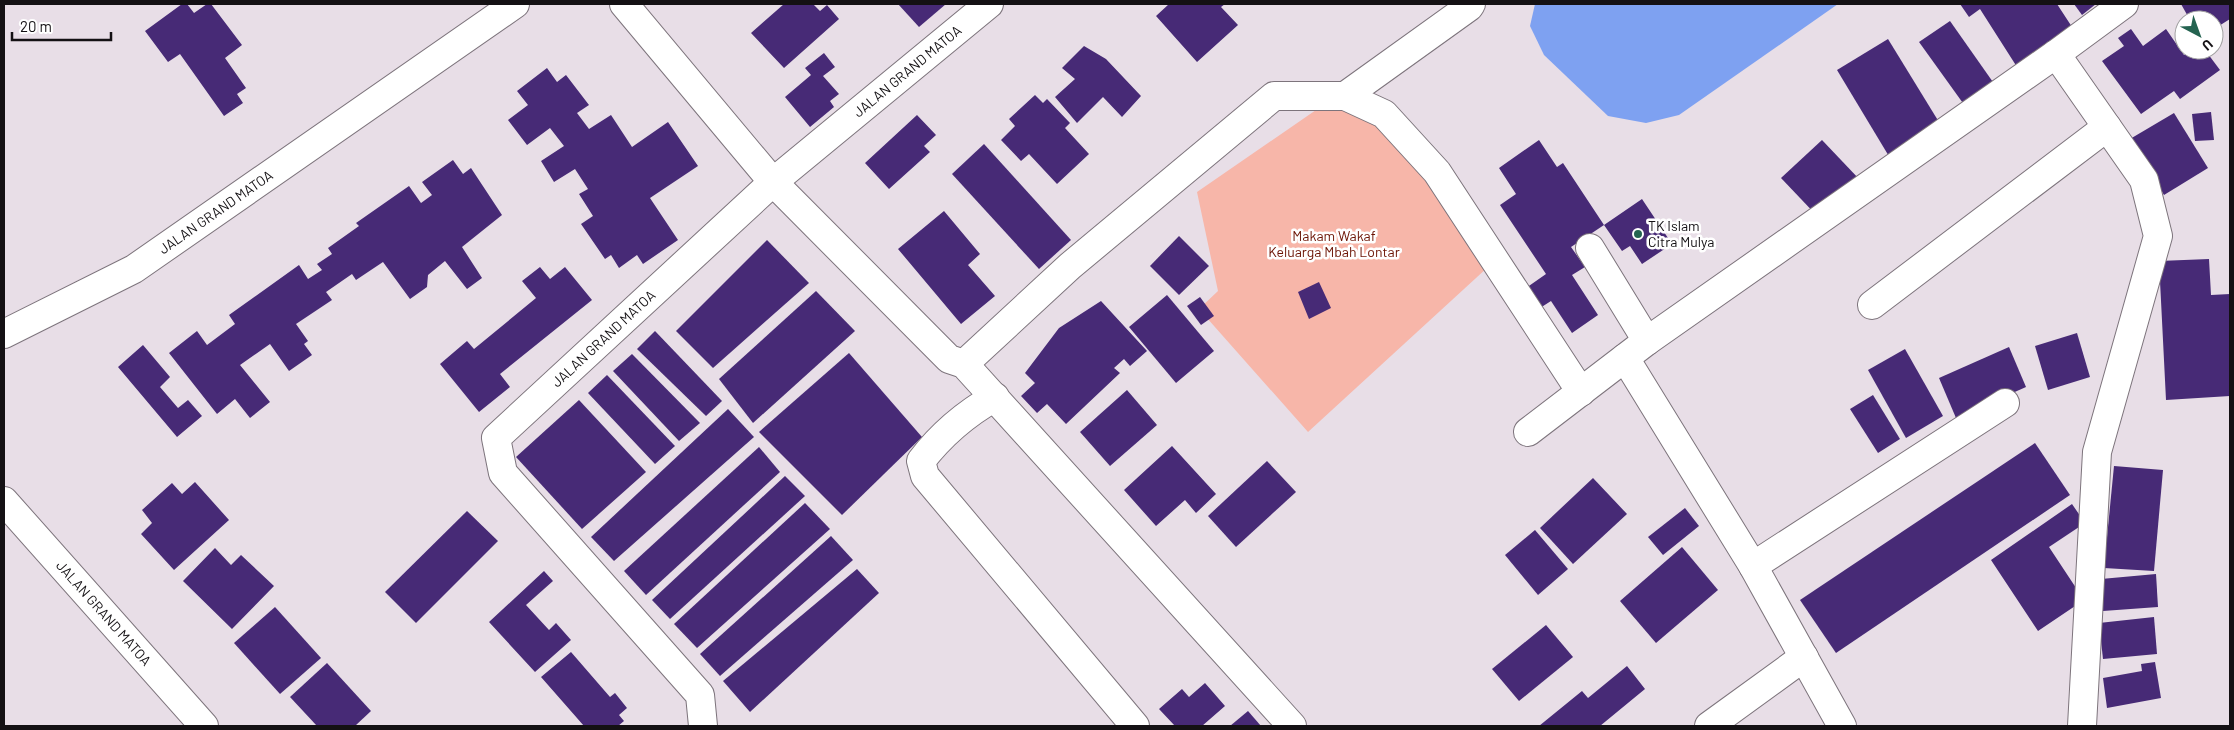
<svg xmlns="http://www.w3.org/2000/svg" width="2234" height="730" font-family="Barlow,sans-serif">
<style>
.green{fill:#f7b6a9}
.water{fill:#7ea1f1}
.building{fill:#472a76}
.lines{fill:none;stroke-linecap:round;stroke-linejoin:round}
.minor-casing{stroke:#7d747c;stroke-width:30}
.minor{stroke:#fff;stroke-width:28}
.poi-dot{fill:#246350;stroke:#fff;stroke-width:2}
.labels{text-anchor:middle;stroke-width:5;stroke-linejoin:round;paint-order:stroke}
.street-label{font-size:14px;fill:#141114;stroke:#fff}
.poi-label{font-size:14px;fill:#141114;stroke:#fff;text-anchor:start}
.park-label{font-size:14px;fill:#6b1304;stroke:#fff}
</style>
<rect width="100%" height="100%" fill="#e8dee7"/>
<polygon class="green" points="1358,81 1488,267 1308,432 1199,309 1218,291 1197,192"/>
<polygon class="water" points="1535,4 1838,4 1679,115 1646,123 1608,116 1544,55 1530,26"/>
<g class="building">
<polygon points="182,4 187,4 194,13 207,4 211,4 242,45 225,58 246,88 237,94 243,103 224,116 180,54 168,62 145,31"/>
<polygon points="784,4 813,4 820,11 827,5 839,19 784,68 751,33"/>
<polygon points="898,4 946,4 919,27"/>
<polygon points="1169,4 1225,4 1221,7 1238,25 1197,62 1156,16"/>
<polygon points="1960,4 2057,4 2074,30 2017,67 1980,9 1969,17"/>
<polygon points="2074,4 2096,4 2082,15"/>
<polygon points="2181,4 2230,4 2230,19 2214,29 2214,20 2190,20"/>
<polygon points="1950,21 1995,85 1965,106 1919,42"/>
<polygon points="2131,29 2143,46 2166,29 2184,55 2192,50 2205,50 2220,70 2180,99 2174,91 2141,114 2102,61 2124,46 2118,38"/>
<polygon points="1888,39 1942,127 1890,158 1837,70"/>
<polygon points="1084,46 1106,59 1141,96 1122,117 1103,97 1077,123 1055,97 1075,79 1062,68"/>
<polygon points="824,53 835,67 823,76 839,94 830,101 834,107 810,127 785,97 811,75 805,68"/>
<polygon points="547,68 557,82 566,75 589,105 577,113 589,129 611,115 632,147 668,122 698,166 650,198 678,240 643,264 637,255 619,268 611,255 605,259 581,224 593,216 579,194 588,189 575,169 554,182 541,161 564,146 550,128 527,145 508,120 528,105 517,91"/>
<polygon points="1035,95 1043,103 1047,99 1070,123 1065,128 1089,154 1057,184 1029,154 1021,161 1001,140 1015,126 1009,119"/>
<polygon points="2211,112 2214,140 2195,141 2192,114"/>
<polygon points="2174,113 2208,168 2164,195 2130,139"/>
<polygon points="917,115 936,135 924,146 930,152 889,189 865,163"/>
<polygon points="1539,140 1557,167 1563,163 1604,225 1571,247 1585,267 1572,275 1598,315 1572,333 1551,301 1540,308 1526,288 1546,274 1500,205 1516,194 1499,168"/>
<polygon points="1822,140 1860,180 1820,219 1781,178"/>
<polygon points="984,144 1071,240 1039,269 952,174"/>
<polygon points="453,160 463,174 471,168 502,215 462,247 482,278 467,289 445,261 428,275 427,287 410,299 383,262 356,280 352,274 326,292 332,300 296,324 308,341 304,344 312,355 289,371 270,344 240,365 270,402 250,418 235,399 217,414 169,353 197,331 207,345 235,324 229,315 299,265 308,279 322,270 317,264 332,254 328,248 359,226 356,223 409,186 421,203 432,195 422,182"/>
<polygon points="1642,199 1672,244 1642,264 1630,246 1622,251 1604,225"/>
<polygon points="944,211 980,254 968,265 995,296 961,324 898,249"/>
<polygon points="1179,236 1209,266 1179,295 1150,266"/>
<polygon points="767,240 809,283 713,368 676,331"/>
<polygon points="2209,259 2211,295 2230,294 2230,396 2166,400 2159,261"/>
<polygon points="540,267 550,279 565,267 592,300 500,374 510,387 479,412 440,364 467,341 474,349 536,298 522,281"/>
<polygon points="1319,282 1331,308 1309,319 1298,292"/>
<polygon points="816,291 855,331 753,423 719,379"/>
<polygon points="1167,295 1214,351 1176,383 1129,327"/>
<polygon points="1200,297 1214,316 1201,325 1187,306"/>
<polygon points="1101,301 1147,351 1130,366 1124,359 1114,368 1120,373 1066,424 1047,404 1037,413 1021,396 1035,383 1025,373 1059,328"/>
<polygon points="655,331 722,401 706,416 637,349"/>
<polygon points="2077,333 2090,377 2048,390 2035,346"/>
<polygon points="143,345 170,377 160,387 178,408 188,400 202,416 177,437 118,367"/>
<polygon points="2009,347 2026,387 1956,418 1939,378"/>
<polygon points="1905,349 1943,416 1906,438 1868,370"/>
<polygon points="849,353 922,437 842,515 759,432"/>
<polygon points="632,354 700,423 679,441 613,371"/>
<polygon points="607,375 675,446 655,464 588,393"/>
<polygon points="1127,390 1157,425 1110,466 1080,432"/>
<polygon points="1873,395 1900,439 1878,453 1850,409"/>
<polygon points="579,400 646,472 582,529 516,457"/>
<polygon points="728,409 754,437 614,561 591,537"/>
<polygon points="2035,443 2070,495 1836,653 1800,600"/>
<polygon points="1172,446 1216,494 1196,513 1185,500 1156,526 1124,490"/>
<polygon points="759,447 780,472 646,595 624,571"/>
<polygon points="1267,461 1296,492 1236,547 1208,516"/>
<polygon points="2114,466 2163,470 2154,571 2104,568"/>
<polygon points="785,476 805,496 670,619 652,600"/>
<polygon points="1593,478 1627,514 1573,564 1540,528"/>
<polygon points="195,482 229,520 174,570 141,534 152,523 142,510 172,483 182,494"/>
<polygon points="805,503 830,529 697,648 674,624"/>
<polygon points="2072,504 2085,523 2049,547 2084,600 2038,631 1991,560"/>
<polygon points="1685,508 1699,526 1663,555 1648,537"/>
<polygon points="467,511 498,541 416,623 385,592"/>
<polygon points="1535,530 1568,569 1538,595 1505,555"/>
<polygon points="831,536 853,560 720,676 700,654"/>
<polygon points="1682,547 1718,590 1656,643 1620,601"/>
<polygon points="215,548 231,565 241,555 274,586 232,629 183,581"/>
<polygon points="857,569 879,593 750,712 723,681"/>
<polygon points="544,571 553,581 526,605 549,630 556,623 571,640 535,672 489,622"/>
<polygon points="2156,574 2158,607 2103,611 2101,579"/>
<polygon points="275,607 321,658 280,694 234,643"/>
<polygon points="2154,617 2157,654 2103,659 2099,623"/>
<polygon points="1546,625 1573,657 1519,701 1492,669"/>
<polygon points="571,652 610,697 615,693 627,708 619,715 624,721 618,726 584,726 541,677"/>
<polygon points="2155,662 2161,698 2107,708 2103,678 2142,671 2141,664"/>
<polygon points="327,663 371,711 355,726 317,726 290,697"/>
<polygon points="1627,666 1645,689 1600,726 1539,726 1582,691 1588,698"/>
<polygon points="1205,683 1225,706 1202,726 1175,726 1159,709 1182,689 1189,697"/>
<polygon points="1248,711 1261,726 1230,726"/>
</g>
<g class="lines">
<defs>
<g id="minor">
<polyline points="624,4 773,182 949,359 964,364 1292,726"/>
<polyline points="2056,54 2144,180 2158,236 2097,452 2082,726"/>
<polyline points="1345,96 1469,7 1471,4"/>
<polyline points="1590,248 1647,341"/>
<polyline points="1872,305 2107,127"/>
<path id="s1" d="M4,334L134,269L515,4"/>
<polyline points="1625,358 1753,566 1842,726"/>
<polyline points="964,364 1070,266 1274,96 1345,96 1384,114 1437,172 1581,392"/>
<path d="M995,397C967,413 940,436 921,461L925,476L1135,726"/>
<polyline points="1528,432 1647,341 2056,54 2124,4"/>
<path id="s2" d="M4,501L204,726"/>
<polyline points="1753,566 2005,403"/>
<path id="s3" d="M703,726L700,695L503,473L496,438L773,182L989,4"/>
<polyline points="1709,726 1804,657"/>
</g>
</defs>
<use href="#minor" class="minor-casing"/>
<use href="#minor" class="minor"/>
</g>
<circle class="poi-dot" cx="1638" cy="234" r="5"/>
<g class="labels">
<g class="street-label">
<text dy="5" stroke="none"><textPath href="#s3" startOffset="915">JALAN GRAND MATOA</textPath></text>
<text dy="5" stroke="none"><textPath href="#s1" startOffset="245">JALAN GRAND MATOA</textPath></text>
<text dy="5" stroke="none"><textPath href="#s3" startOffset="510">JALAN GRAND MATOA</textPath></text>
<text dy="5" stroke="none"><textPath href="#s2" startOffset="150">JALAN GRAND MATOA</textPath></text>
</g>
<g class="poi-label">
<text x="1648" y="231">TK Islam<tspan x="1648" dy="16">Citra Mulya</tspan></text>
</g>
<g class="park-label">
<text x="1334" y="241">Makam Wakaf<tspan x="1334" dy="16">Keluarga Mbah Lontar</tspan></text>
</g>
</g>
<rect width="2234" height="730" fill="none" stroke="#141114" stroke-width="10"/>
<g transform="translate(2199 35) rotate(139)"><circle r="24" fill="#ffffff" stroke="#a1a0a1"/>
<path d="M0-4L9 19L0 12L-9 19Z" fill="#246350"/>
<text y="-8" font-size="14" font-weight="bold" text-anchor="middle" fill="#141114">U</text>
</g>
<path d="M12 32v8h99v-8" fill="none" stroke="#141114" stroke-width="2.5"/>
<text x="20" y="32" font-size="15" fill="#141114" stroke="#ffffff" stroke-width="4" paint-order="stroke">20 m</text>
</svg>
